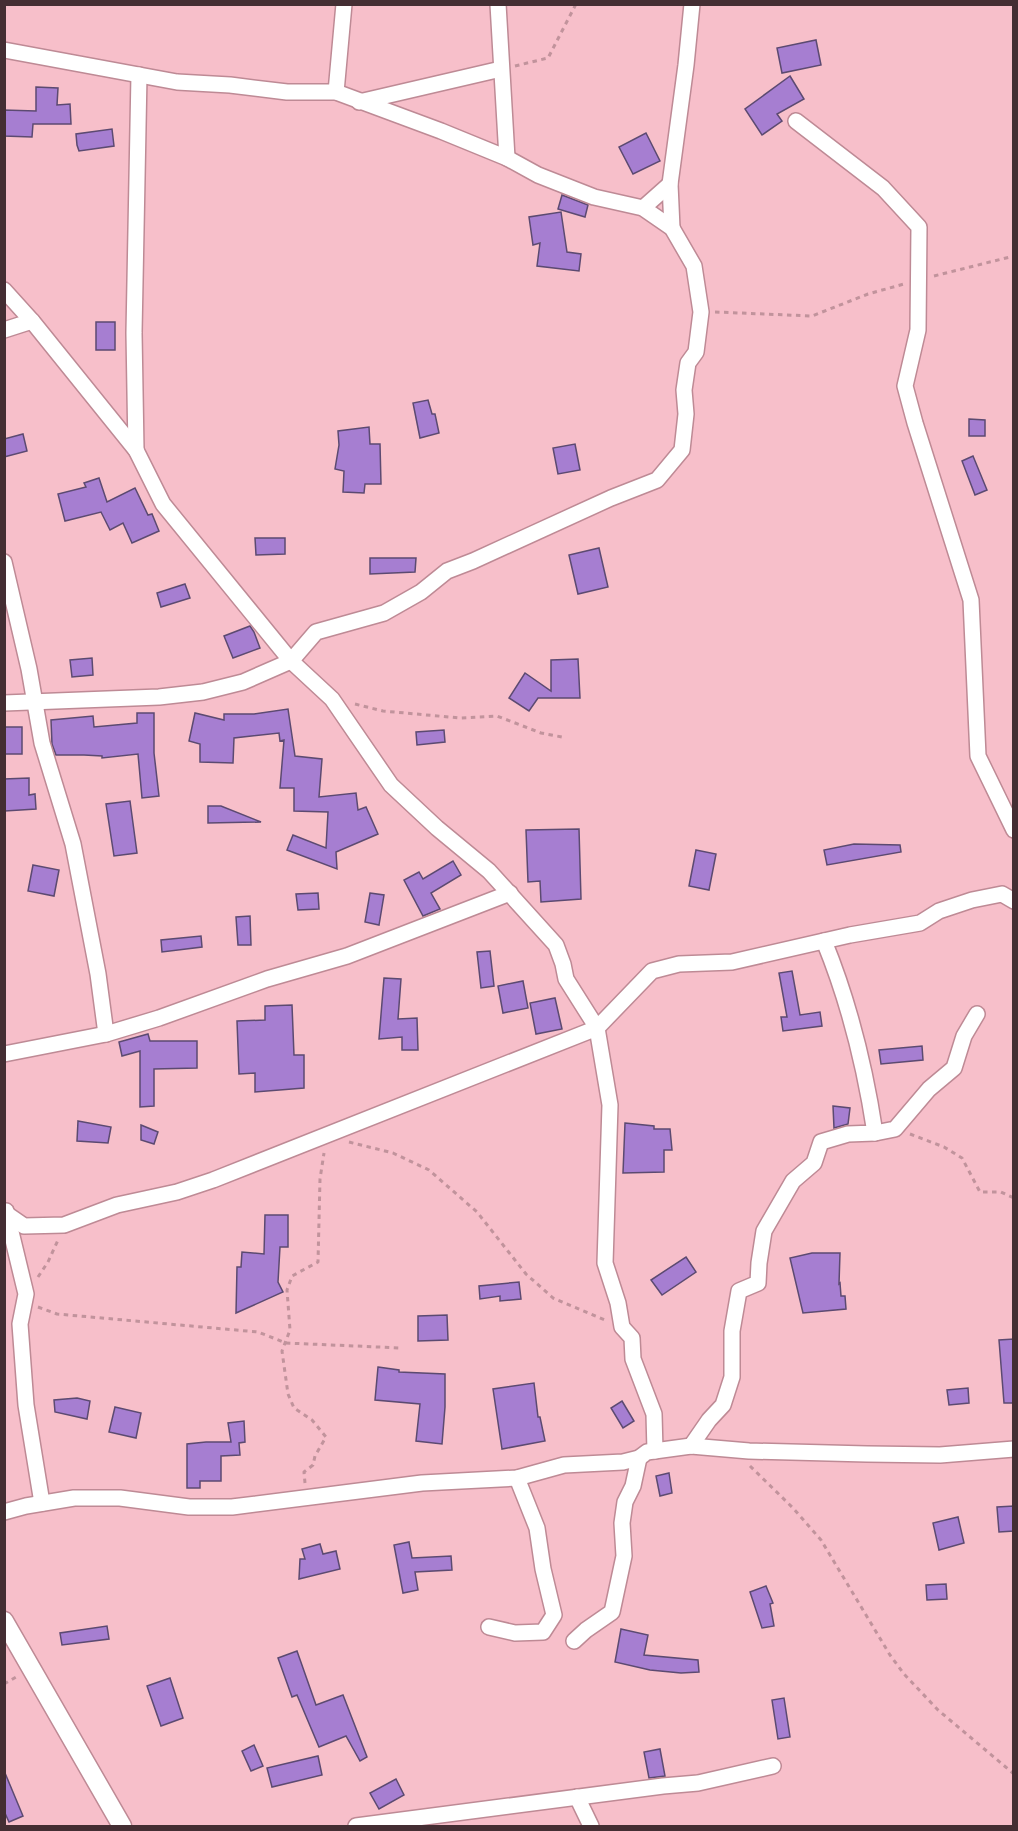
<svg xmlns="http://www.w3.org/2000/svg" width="1018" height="1831" font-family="'Public Sans',sans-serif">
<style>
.building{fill:#a67ed1;stroke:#5c4a71;stroke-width:1.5}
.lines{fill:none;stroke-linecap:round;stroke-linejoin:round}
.minor-casing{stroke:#be8a95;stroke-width:18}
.tertiary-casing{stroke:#be8a95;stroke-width:21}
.path{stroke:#c1939c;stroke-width:3;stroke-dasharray:4.5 4.5;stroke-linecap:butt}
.minor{stroke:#fff;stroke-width:15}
.tertiary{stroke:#fff;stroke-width:18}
</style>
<rect width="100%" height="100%" fill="#f7bfca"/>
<g class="building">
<polygon points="816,40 821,65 782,73 777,48"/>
<polygon points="790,76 804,99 777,114 782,121 762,135 745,109"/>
<polygon points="36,87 58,88 57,105 70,104 71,124 33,124 32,137 4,136 4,110 36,111"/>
<polygon points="112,129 114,146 79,151 77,145 76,134"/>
<polygon points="646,133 660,161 633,174 619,147"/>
<polygon points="562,195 588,205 585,217 558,209"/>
<polygon points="561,212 567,252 581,254 579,271 537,266 540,243 533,245 529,217"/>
<rect x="96" y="322" width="19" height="28"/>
<polygon points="428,400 432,414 435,414 439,433 420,438 413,403"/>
<polygon points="969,419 985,420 985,436 969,436"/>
<polygon points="369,427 370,444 380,444 381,484 365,484 364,493 343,492 344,471 335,469 339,445 338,431"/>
<polygon points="23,434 27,451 4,457 4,439"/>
<polygon points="575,444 580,470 558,474 553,448"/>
<polygon points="973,456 987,490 975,495 962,461"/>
<polygon points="99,478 107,502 135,488 148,515 152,514 159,531 132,543 123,523 110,530 101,512 65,521 58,494 86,487 84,483"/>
<polygon points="255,538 285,538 285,554 256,555"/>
<polygon points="599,548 608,587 578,594 569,555"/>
<polygon points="370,558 416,558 415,572 370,574"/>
<polygon points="185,584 190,598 161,607 157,593"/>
<polygon points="250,626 254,632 260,648 233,658 224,636"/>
<polygon points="92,658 93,675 72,677 70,660"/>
<polygon points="578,659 580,698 538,698 529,711 509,698 525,673 551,691 551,660"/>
<polygon points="288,709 295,756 322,759 319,797 356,793 358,810 366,807 378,834 336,852 337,869 287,850 293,835 326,848 328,812 294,811 294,788 280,788 284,740 280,741 279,733 234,738 233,763 200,762 200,744 189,741 195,713 224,720 224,714 254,714"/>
<polygon points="137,713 154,713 154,753 159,796 142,798 138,754 102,758 102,756 84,755 56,755 52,744 51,720 93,716 94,727 137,723"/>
<rect x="4" y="727" width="18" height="27"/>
<polygon points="444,730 445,742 417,745 416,732"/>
<polygon points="29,778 29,795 35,794 36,809 5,811 4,779"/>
<polygon points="130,801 137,853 114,856 106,804"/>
<polygon points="208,806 221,806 261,822 208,823"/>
<polygon points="579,829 581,899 541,902 540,881 528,882 526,830"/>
<polygon points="854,844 900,845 901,852 827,865 824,850"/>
<polygon points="696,850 716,854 709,890 689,886"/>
<polygon points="453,861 461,875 431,893 440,909 423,916 404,880 419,872 423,879"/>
<polygon points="33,865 59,870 54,896 28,891"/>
<polygon points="318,893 319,909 298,910 296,894"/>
<polygon points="370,893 384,895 379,925 365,922"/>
<polygon points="250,916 251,945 238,945 236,917"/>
<polygon points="201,936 202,947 162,952 161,940"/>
<polygon points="490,951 494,986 481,988 477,952"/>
<polygon points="792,971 800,1015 820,1012 822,1026 783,1031 781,1017 787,1017 779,973"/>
<polygon points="384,978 401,979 398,1019 417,1018 418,1050 402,1050 402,1037 379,1039"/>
<polygon points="523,981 528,1008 503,1013 498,986"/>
<polygon points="555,998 562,1029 536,1034 530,1003"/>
<polygon points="292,1005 294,1055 304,1055 304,1088 255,1092 255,1073 239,1074 237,1021 265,1020 265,1006"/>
<polygon points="148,1034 150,1041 197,1041 197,1068 154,1069 154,1106 140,1107 140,1051 122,1056 119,1042"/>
<polygon points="922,1046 923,1060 881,1064 879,1050"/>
<polygon points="833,1106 850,1108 848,1124 834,1128"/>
<polygon points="78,1121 111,1127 108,1143 77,1141"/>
<polygon points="625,1123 654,1126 654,1129 670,1129 672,1150 664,1150 664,1172 623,1173"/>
<polygon points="141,1125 158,1132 154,1144 141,1140"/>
<polygon points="265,1215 288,1215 288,1247 280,1247 278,1282 283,1292 236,1313 237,1267 241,1267 242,1252 264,1254"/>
<polygon points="812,1253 840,1253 839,1284 840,1283 841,1296 845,1296 846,1309 803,1313 790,1258"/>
<polygon points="686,1257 696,1272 662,1295 651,1280"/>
<polygon points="519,1282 521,1299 500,1301 500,1296 480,1299 479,1286"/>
<polygon points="447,1315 448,1340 418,1341 418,1316"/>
<polygon points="1014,1339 1014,1403 1004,1403 999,1340"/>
<polygon points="378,1367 399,1370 399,1372 445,1374 445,1407 442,1444 416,1441 420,1404 375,1400"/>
<polygon points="534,1383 538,1417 540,1417 545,1441 502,1449 493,1389"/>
<polygon points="968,1388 969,1403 949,1405 947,1390"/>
<polygon points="77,1398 90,1401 87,1419 55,1412 54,1400"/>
<polygon points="622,1401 634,1421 623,1428 611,1408"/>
<polygon points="115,1407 141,1413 136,1438 109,1432"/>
<polygon points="244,1421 245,1442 239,1443 240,1455 221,1456 221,1481 200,1481 200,1488 187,1488 187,1444 206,1442 231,1442 228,1423"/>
<polygon points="669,1473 672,1493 660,1496 656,1476"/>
<polygon points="1014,1506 1014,1531 999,1532 997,1507"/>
<polygon points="958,1517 964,1543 939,1550 933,1523"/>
<polygon points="409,1542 412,1558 451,1556 452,1570 415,1572 418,1590 403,1593 394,1545"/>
<polygon points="320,1544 323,1554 336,1551 340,1569 299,1579 300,1559 305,1559 302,1549"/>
<polygon points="946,1584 947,1599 927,1600 926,1585"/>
<polygon points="766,1586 773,1603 770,1604 774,1626 762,1628 750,1592"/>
<polygon points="107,1626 109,1639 62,1645 60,1633"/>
<polygon points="621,1629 648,1635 644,1655 698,1660 699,1672 681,1673 650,1670 615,1662"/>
<polygon points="297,1651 316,1705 343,1695 367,1757 360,1761 346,1736 319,1747 297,1695 292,1697 278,1658"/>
<polygon points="170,1678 183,1718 161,1726 147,1686"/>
<polygon points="784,1698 790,1737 778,1739 772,1700"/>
<polygon points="254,1745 263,1766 251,1771 242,1751"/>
<polygon points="660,1749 665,1776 649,1778 644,1752"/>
<polygon points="318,1756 322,1775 272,1787 267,1768"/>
<polygon points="5,1773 23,1816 9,1822 4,1811"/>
<polygon points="396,1779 404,1795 379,1809 370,1793"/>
</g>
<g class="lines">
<defs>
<g id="minor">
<polyline points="4,50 177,82 230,85 287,92 336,92 441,131 507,158 498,4"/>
<polyline points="336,92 344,4"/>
<polyline points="359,102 501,69"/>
<polyline points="796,121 883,188 919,227 918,330 905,386 915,423 971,600 978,756 1014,830"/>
<polyline points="643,208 670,184"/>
<polyline points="672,228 670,184 686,65 692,4"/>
<polyline points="4,290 32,321 136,450 163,504 291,661 332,699 391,785 437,828 489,871 556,945 563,964 566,979 597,1028 610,1105 605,1263 618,1303 622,1327 632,1338 633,1359 654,1414 655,1451"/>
<polyline points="4,330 32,321"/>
<polyline points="136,450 134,333 139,75"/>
<polyline points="4,562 29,669 42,743 73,844 98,974 106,1034"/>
<polyline points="4,703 159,697 203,692 243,682 291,661 316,632 384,613 421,592 447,571 473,561 611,498 657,480 682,450 686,414 684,390 688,363 696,352 701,312 694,266 672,228 643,208 594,197 538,175 507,158"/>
<polyline points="4,1054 106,1034 159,1018 267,979 347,956 510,893"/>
<polyline points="875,1133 895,1129 929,1089 954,1068 964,1036 977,1014"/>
<polyline points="6,1211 26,1294 20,1324 26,1405 42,1503"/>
<polyline points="8,1215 24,1226 64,1225 117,1205 177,1192 213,1180 597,1028 652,971 679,964 732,962 850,935 920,923 939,911 972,900 1002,894 1014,901"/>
<path d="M691,1446L709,1420L723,1405L732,1377V1331L739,1291L758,1283L759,1263L764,1231L793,1181L814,1163L821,1142L848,1134L875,1133C865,1067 849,1002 824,941"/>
<polyline points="4,1512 26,1506 74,1498 120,1498 189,1507 232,1507 422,1483 517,1478 564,1465 623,1462 639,1458 647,1452 691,1446 749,1451 867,1454 940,1455 1014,1449"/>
<polyline points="489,1627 515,1633 543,1632 554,1615 543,1569 537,1528 517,1478"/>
<polyline points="574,1641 586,1630 612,1612 624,1556 622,1523 625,1502 633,1486 639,1458"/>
<polyline points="577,1797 591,1826"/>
<polyline points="356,1826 663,1786 698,1783 773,1766"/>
</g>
<polyline id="tertiary" points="4,1621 122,1826"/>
</defs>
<use href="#minor" class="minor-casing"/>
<use href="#tertiary" class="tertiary-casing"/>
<g class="path">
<polyline points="515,66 548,58 576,4"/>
<polyline points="934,276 1014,256"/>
<polyline points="715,312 812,316 868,294 904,284"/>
<polyline points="355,704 383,711 460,718 497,716 541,733 562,737"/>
<polyline points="910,1134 944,1147 962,1158 980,1192 1001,1192 1014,1198"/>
<polyline points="349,1142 393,1153 429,1170 477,1212 526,1274 553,1298 605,1320"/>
<polyline points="38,1277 48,1262 58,1240"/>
<polyline points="38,1307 57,1314 258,1332 286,1343 401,1348"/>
<polyline points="750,1466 793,1508 821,1540 890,1655 904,1674 938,1710 1014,1774"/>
<polyline points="305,1483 304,1472 313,1465 315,1456 326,1437 312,1420 294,1408 288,1394 282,1351 290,1330 287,1290 292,1276 318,1262 320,1179 324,1153"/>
<polyline points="4,1684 18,1676"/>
</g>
<use href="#minor" class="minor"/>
<use href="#tertiary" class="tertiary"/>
</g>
<rect width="1018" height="1831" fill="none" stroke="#442e33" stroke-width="12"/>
</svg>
